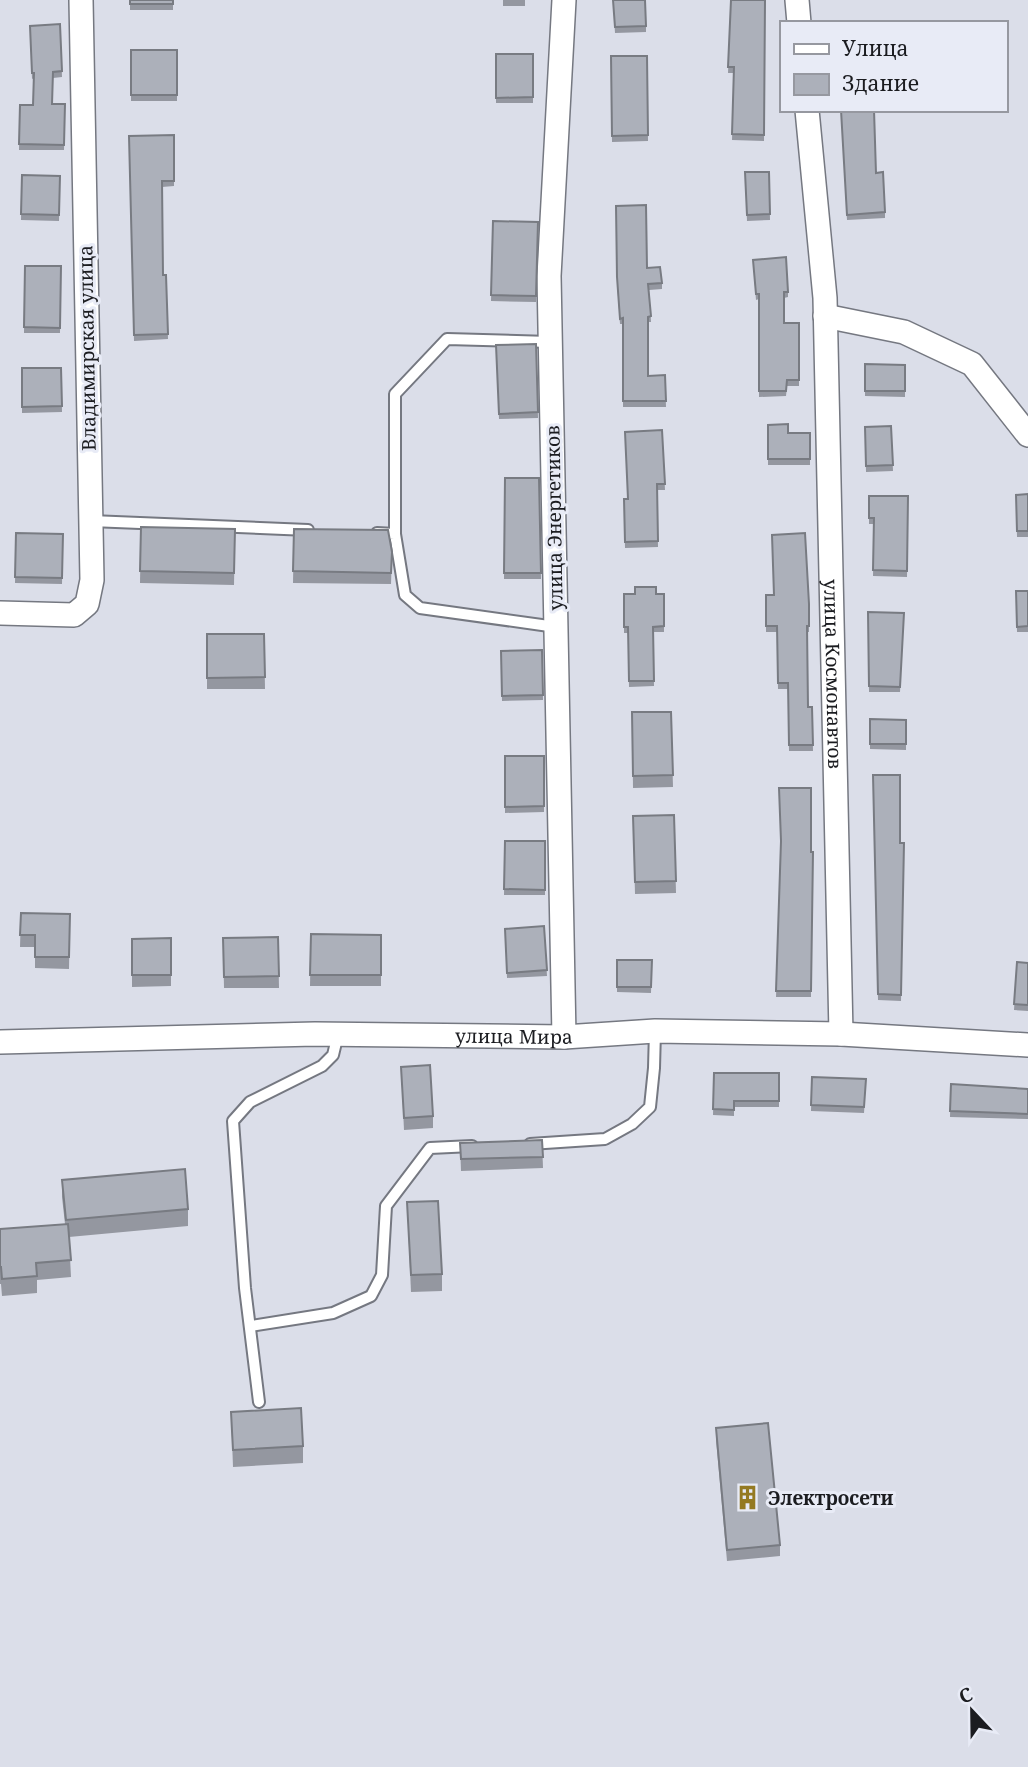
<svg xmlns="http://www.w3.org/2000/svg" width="1028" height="1767" font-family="'Noto Serif',serif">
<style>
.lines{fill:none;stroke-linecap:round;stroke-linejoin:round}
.lane-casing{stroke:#757881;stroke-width:14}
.street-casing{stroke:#757881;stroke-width:26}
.lane{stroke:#fff;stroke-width:10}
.street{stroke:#fff;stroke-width:23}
.wall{fill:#9497a0}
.building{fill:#acb0ba;stroke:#787b82;stroke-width:2}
.labels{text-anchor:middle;stroke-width:6;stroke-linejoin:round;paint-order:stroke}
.street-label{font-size:19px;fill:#1b1c20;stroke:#e8ebf6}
.poi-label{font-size:19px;font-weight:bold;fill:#1b1c20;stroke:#e8ebf6;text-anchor:start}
</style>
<rect width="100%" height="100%" fill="#dbdee9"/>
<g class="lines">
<defs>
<g id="lane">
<polyline points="91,521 308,530"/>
<polyline points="377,533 395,534 405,595 420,608 556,627"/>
<polyline points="395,534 395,394 447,339 550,342"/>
<polyline points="530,1144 605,1139 632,1124 650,1107 654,1068 655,1031"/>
<polyline points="251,1326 333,1313 371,1296 382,1275 386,1206 430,1148 472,1146"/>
<polyline points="259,1402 245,1288 233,1121 250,1102 322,1066 333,1055 338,1034"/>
</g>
<g id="street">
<polyline points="797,0 799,23"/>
<path id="s1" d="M807,110L825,298L841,1034"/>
<polyline points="825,316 904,332 972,364 1028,435"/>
<polyline points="0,613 74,615 87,604 92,580 81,0"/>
<polyline points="564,1037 549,276 564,0"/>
<path id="s2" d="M0,1042L315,1034L564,1037L655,1031L841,1034L1028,1045"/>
</g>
</defs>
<use href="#lane" class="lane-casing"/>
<use href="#street" class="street-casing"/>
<use href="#lane" class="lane"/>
<use href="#street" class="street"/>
</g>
<g class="wall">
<rect x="130" y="0" width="43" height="10"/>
<rect x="503" y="0" width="22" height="6"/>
<polygon points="613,0 646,26 646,32 615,33"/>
<polygon points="731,0 765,0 764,141 732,140 734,73 728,73"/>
<polygon points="60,24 62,77 53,78 52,104 65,104 64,150 19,150 20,105 33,105 34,78 32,79 30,26"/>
<rect x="131" y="50" width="46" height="51"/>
<rect x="496" y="54" width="37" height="49"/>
<polygon points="611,56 647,56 648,141 612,142"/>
<polygon points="841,110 876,173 885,212 885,218 847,220"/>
<polygon points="174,135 174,186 162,187 163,275 166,275 168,339 134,341 129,136"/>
<polygon points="745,172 769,172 770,220 747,221"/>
<polygon points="22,175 60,176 59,221 21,220"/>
<polygon points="493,221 538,222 536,302 491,301"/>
<polygon points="753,260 788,292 788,297 784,298 784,323 799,323 799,386 787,386 786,396 759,397 759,299 756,300"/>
<polygon points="25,266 61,266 60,333 24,333"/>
<polygon points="647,268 662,283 662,289 649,290 651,322 648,322 648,376 665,375 666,407 623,407 623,324 620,324 617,283"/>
<polygon points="536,344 538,418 499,419 496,345"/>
<polygon points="865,364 905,365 905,397 865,396"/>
<polygon points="22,368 61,368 62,412 22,413"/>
<polygon points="768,425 788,433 810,433 810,465 768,465"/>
<polygon points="891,426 893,471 866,472 865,427"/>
<polygon points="662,430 665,490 657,490 658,547 625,548 624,499 627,499"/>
<polygon points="505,478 539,478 541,579 504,579"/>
<polygon points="1028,494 1028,537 1017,537 1016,495"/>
<polygon points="869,496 908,496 907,577 873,576 874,524 869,524"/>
<polygon points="141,527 235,529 234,585 140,583"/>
<polygon points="294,529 392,552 391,584 293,583"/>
<polygon points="16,533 63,534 62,584 15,583"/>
<polygon points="1016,591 1028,591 1028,632 1017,632"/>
<polygon points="624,594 664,594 664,632 653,632 654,686 629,687 628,633 624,633"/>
<polygon points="766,595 809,604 809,632 807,632 808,707 812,707 813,751 789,751 788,689 778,689 777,632 766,632"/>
<polygon points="868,612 904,613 900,692 869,692"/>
<polygon points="207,634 264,634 265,689 207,689"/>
<polygon points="542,650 543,700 502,701 501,651"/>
<polygon points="632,712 671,712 673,787 633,788"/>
<polygon points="870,719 906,720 906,750 870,749"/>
<polygon points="505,756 544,756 544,812 505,813"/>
<polygon points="873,775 900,843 904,843 901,1001 878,1000"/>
<polygon points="811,788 811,997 776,997 781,843"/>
<polygon points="674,815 676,893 635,894 633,816"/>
<polygon points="505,841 545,841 545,895 504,895"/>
<polygon points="21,913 70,914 69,969 35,968 35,947 20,947"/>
<polygon points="544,926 547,976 507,978 505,929"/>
<polygon points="311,934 381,935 381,986 310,986"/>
<polygon points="278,937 279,988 224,988 223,938"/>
<polygon points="171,938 171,986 132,987 132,939"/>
<polygon points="617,960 652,960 651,993 617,992"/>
<polygon points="1017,962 1028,963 1028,1011 1014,1010"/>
<polygon points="401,1067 433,1116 433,1128 404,1130"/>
<polygon points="714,1073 779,1073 779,1107 734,1107 734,1116 713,1115"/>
<polygon points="812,1077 866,1079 864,1113 811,1111"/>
<polygon points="951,1084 1028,1089 1028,1119 950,1117"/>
<polygon points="542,1140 543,1168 461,1171 460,1143"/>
<polygon points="62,1180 188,1209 188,1226 69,1237 71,1277 37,1280 37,1293 2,1296 1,1284 0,1284 0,1229 65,1224 62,1197"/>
<polygon points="407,1202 442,1274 442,1291 411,1292"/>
<polygon points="231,1412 303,1446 303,1463 233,1467"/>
<polygon points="716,1428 780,1545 780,1556 727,1561 716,1440"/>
</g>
<g class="building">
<rect x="130" y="0" width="43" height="4"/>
<polygon points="613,0 645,0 646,26 615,27"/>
<polygon points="731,0 765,0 764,135 732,134 734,67 728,67"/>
<polygon points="60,24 62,71 53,72 52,104 65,104 64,145 19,144 20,105 33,105 34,73 32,73 30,26"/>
<rect x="131" y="50" width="46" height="45"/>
<polygon points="496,54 533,54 533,97 496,98"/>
<polygon points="611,56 647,56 648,135 612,136"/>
<polygon points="841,110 874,110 876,173 883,172 885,212 847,215"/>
<polygon points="174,135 174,181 162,181 163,275 166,275 168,334 134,335 129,136"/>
<polygon points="745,172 769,172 770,214 747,215"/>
<polygon points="22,175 60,176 59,215 21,214"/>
<polygon points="646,205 647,268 660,267 662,283 648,284 651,316 648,317 648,376 665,375 666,401 623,401 623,318 620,319 617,277 616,206"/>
<polygon points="493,221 538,222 536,296 491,295"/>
<polygon points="786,257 788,292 784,292 784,323 799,323 799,380 787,380 786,391 759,391 759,294 756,294 753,260"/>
<polygon points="25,266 61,266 60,328 24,327"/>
<polygon points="536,344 538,412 499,414 496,345"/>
<polygon points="865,364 905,365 905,391 865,391"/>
<polygon points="22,368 61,368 62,406 22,407"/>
<polygon points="788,424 788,433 810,433 810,459 768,459 768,425"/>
<polygon points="891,426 893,465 866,466 865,427"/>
<polygon points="662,430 665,484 657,484 658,541 625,542 624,499 628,499 625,432"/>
<polygon points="505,478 539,478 541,573 504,573"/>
<polygon points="1028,494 1028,531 1017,531 1016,495"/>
<polygon points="869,496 908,496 907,571 873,570 874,518 869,518"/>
<polygon points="141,527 235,529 234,573 140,571"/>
<polygon points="294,529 388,530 392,552 391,573 293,571"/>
<polygon points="16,533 63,534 62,578 15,577"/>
<polygon points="805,533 809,604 809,626 807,626 808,707 812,707 813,745 789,745 788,683 778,683 777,626 766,626 766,595 774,595 772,535"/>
<polygon points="635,587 656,587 656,594 664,594 664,626 653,627 654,681 629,681 628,627 624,627 624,594 635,594"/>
<polygon points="1016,591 1028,591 1028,626 1017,627"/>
<polygon points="868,612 904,613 900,687 869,686"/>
<polygon points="207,634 264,634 265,677 207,678"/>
<polygon points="542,650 543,695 502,696 501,651"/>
<polygon points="632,712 671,712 673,775 633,776"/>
<polygon points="870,719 906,720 906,744 870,744"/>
<polygon points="505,756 544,756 544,806 505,807"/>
<polygon points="873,775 900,775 900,843 904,843 901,995 878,994"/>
<polygon points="779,788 811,788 811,852 813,852 811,991 776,991 781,841"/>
<polygon points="674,815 676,881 635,882 633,816"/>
<polygon points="505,841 545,841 545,890 504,889"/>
<polygon points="21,913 70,914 69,957 35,957 35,935 20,935"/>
<polygon points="544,926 547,970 507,973 505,929"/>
<polygon points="311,934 381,935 381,975 310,975"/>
<polygon points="278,937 279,976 224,977 223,938"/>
<polygon points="171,938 171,975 132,975 132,939"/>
<polygon points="617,960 652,960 651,987 617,987"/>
<polygon points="1017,962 1028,963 1028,1005 1014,1004"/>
<polygon points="430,1065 433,1116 404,1118 401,1067"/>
<polygon points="714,1073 779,1073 779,1101 734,1101 734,1110 713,1109"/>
<polygon points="812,1077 866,1079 864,1107 811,1105"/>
<polygon points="951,1084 1028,1089 1028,1114 950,1111"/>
<polygon points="542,1140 543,1157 461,1159 460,1143"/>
<polygon points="185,1169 188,1209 66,1220 62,1180"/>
<polygon points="438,1201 442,1274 411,1275 407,1202"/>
<polygon points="68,1224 71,1260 36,1263 37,1276 2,1279 1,1267 0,1267 0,1229"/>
<polygon points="301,1408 303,1446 233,1450 231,1412"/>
<polygon points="768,1423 780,1545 727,1550 716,1428"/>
</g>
<defs>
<symbol id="building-bare" viewBox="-9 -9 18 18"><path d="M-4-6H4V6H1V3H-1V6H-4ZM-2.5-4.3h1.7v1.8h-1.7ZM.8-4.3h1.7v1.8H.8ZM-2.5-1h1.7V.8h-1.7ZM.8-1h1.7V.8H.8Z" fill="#947a22" stroke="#e8ebf6" stroke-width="2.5" paint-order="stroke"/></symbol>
</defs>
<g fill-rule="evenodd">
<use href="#building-bare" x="730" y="1480" width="35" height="35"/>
</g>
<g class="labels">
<g class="street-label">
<text transform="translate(87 348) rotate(-91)" y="7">Владимирская улица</text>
<text transform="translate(554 518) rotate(-91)" y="7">улица Энергетиков</text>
<text dy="7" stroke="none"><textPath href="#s1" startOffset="565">улица Космонавтов</textPath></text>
<text dy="7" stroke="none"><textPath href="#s2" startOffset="514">улица Мира</textPath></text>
</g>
<g class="poi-label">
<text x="768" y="1505">Электросети</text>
</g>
</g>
<rect x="780" y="21" width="228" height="91" fill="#e8ebf6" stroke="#9698a0" stroke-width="2"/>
<rect x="794" y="44" width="35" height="10" fill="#ffffff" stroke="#9698a0" stroke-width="2"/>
<text x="842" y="56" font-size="21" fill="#1b1c20">Улица</text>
<rect x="794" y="74" width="35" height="21" fill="#acb0ba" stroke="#9698a0" stroke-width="2"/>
<text x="842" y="91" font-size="21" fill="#1b1c20">Здание</text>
<g transform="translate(972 1711) rotate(338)" stroke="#e8ebf6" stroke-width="5" paint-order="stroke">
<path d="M0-5L12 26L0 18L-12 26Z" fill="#1b1c20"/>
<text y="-10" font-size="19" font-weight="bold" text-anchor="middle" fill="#1b1c20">С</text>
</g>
</svg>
